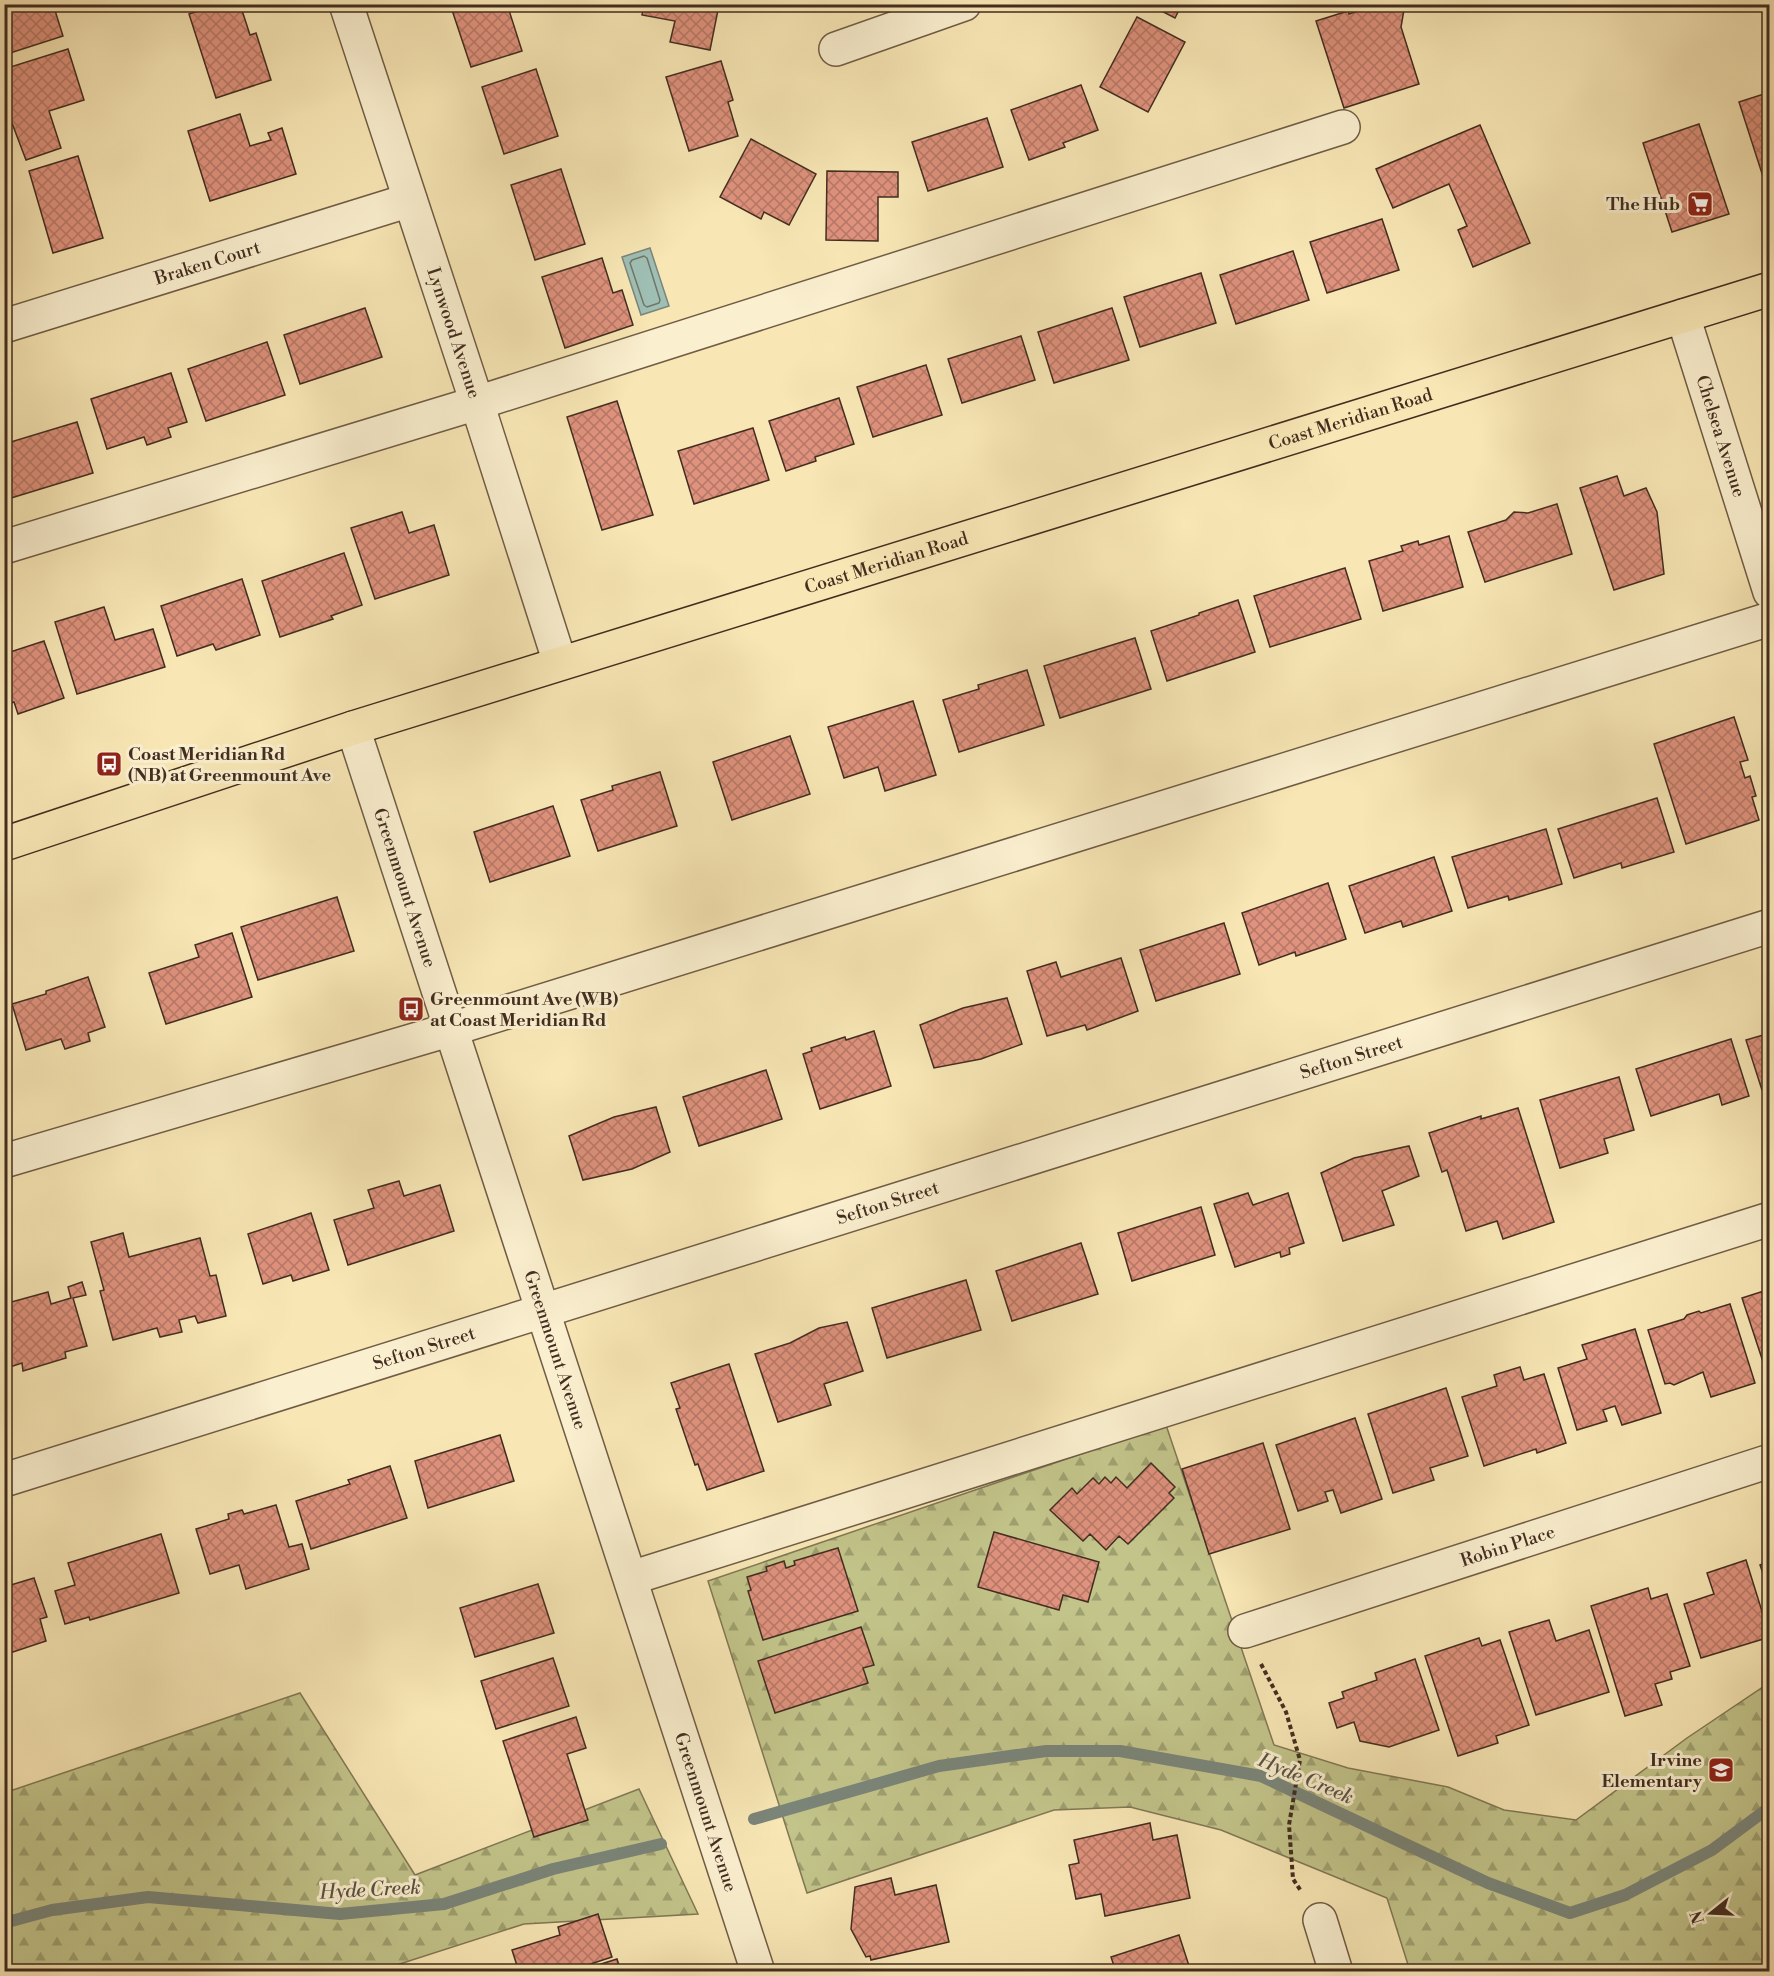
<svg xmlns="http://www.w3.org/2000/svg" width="1774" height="1976" font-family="'Libre Bodoni',serif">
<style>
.forest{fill:url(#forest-firs);stroke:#827855;stroke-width:1.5}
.water{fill:#9fbfb4;stroke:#7a8579;stroke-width:1.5}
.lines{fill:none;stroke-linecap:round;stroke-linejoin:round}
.shore{stroke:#70766a;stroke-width:1.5}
.stream{stroke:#7a8579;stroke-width:12}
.building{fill:url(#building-cross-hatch);stroke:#422d20;stroke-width:1.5}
.minor-casing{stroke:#705c45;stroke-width:36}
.major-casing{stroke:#422d20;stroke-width:36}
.path{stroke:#422d20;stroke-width:4;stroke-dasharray:4.5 3;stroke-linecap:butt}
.minor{stroke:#faefcf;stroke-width:33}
.major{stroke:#f8e7b5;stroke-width:33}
.labels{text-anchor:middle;stroke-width:6;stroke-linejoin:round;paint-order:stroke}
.poi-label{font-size:18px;font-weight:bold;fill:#422d20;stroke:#faefcf;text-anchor:end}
.street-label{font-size:18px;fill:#422d20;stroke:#faefcf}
.water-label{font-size:20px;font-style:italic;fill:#595245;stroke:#faefcf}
</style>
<defs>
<pattern id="forest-firs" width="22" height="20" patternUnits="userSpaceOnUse" patternTransform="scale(1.5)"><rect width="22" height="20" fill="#c2c48a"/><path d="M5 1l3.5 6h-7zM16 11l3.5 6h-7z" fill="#9fa070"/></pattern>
<pattern id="building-cross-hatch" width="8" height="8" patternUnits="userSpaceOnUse" patternTransform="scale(1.5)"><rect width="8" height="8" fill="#df927d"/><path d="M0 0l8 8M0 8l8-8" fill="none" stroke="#b67866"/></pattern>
</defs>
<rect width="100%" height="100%" fill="#f8e7b5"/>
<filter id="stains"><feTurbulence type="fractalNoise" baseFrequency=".00333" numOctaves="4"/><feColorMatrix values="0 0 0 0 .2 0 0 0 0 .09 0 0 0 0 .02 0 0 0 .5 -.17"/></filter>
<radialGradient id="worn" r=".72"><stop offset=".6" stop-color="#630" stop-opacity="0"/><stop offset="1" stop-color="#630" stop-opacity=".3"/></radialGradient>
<g class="forest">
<polygon points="1166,1425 1274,1745 1348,1768 1448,1787 1504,1810 1576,1820 1687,1738 1769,1683 1769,1971 1410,1971 1387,1898 1221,1830 1130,1807 1054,1810 807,1893 708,1581"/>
<polygon points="300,1693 415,1875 639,1789 698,1914 524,1924 378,1971 5,1971 4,1793"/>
</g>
<polygon class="water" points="650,248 669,306 641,315 622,257"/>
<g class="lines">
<polygon class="shore" points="644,256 647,258 660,300 659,303 647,307 644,305 630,263 632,260"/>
<g class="stream">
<polyline points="754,1819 939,1766 1046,1751 1120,1751 1261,1776 1488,1883 1570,1913 1625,1895 1712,1850 1770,1807"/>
<polyline points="4,1923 52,1910 148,1897 340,1914 444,1904 553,1869 661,1844"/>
</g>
</g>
<g class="building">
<polygon points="4,4 53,4 63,36 4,55"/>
<polygon points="218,4 240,4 250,35 256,33 271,80 216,98 189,14"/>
<polygon points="450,4 507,4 522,51 471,67"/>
<polygon points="644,4 719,5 710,50 670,42 675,21 642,15"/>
<polygon points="1148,4 1182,4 1175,18"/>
<polygon points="1371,4 1405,4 1401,27 1419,84 1344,108 1316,21 1348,11 1349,14 1370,7"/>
<polygon points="1137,17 1185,42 1148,112 1100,87"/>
<polygon points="68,49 84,100 49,111 61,148 26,160 7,110 4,100 4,69"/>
<polygon points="721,61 733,100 728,102 738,136 689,151 666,77"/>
<polygon points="536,69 558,136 504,154 482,87"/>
<polygon points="1081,85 1098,130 1063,143 1065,147 1029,160 1011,110"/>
<polygon points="1770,92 1770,182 1765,183 1739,102"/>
<polygon points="240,114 250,146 271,140 268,133 282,128 296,174 210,201 188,131"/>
<polygon points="987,118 1003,167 928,191 912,142"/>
<polygon points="1699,124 1729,214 1672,232 1643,143"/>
<polygon points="1480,125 1530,243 1473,267 1458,230 1467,226 1449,184 1393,208 1376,169"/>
<polygon points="751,139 816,174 789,225 764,212 761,219 720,197"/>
<polygon points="78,156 103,238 53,253 29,171"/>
<polygon points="561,169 585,244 535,260 511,185"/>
<polygon points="827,171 898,172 898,197 878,197 878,241 826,240"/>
<polygon points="1382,219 1399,270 1327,293 1310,242"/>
<polygon points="1293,251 1309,300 1236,324 1220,275"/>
<polygon points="602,258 613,293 622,290 633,325 565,348 542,277"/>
<polygon points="1201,273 1216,323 1140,347 1124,297"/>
<polygon points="365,308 382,357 300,384 284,335"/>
<polygon points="1112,308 1129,360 1054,383 1038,332"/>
<polygon points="1021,336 1035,380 962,403 948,359"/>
<polygon points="267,342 285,395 206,421 188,369"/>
<polygon points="926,365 942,415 873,437 857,387"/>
<polygon points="171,373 187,422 168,428 171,437 147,445 144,437 107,449 91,399"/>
<polygon points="839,398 854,444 815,457 816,461 786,471 769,421"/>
<polygon points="617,401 653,515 602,530 567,417"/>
<polygon points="77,422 93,473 11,498 4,477 4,444"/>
<polygon points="753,428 769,480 694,504 678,451"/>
<polygon points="1617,476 1624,496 1646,488 1657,512 1664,574 1614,590 1580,488"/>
<polygon points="1557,504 1572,554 1485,582 1468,532 1506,520 1514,512 1528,513"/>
<polygon points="402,512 409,533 434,525 449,575 375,599 351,528"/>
<polygon points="1449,536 1463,587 1383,611 1369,561 1403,551 1401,546 1418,541 1419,545"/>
<polygon points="344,553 362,605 331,616 333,619 280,637 262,581"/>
<polygon points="1345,568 1361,619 1270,647 1254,596"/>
<polygon points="242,579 260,635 216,650 213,644 177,656 161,606"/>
<polygon points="1238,600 1255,652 1167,681 1151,631 1199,615 1199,613"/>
<polygon points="104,607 115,640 153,629 165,667 77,694 55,622"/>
<polygon points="1135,638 1151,689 1060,718 1044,666"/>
<polygon points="44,641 64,698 18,714 14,702 4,705 4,654"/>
<polygon points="1027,670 1044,725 959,752 943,700 979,689 978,685"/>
<polygon points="913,701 936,775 885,791 878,767 844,778 828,727"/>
<polygon points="1734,717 1748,760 1740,762 1745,778 1750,776 1756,796 1752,797 1759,820 1686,844 1654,744"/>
<polygon points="790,736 810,794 732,820 713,762"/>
<polygon points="660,772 677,826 598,851 581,800 613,790 612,786"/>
<polygon points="1657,798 1674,852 1622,868 1621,863 1574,878 1558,829"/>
<polygon points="553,806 570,856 490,882 474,832"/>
<polygon points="1546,829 1562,884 1509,900 1508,896 1468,908 1452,857"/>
<polygon points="1434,857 1452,911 1403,927 1401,921 1365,933 1349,886"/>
<polygon points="1328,883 1346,939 1296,956 1295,952 1259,965 1242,913"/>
<polygon points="337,897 354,951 258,980 241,927"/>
<polygon points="1224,923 1240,974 1156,1001 1140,950"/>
<polygon points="232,933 252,997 166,1024 149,973 199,957 195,945"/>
<polygon points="1121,958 1138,1011 1087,1030 1085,1025 1047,1036 1027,971 1056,962 1061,977"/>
<polygon points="88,977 105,1027 88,1033 90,1041 65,1049 61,1039 26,1050 12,1004 46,994 46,991"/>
<polygon points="1007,998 1022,1044 981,1059 934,1068 920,1025 963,1008"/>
<polygon points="874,1031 891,1086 820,1109 803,1054 812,1051 811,1048 845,1037 846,1040"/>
<polygon points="1770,1033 1770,1088 1762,1090 1746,1040"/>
<polygon points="1731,1039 1749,1096 1722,1105 1719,1094 1651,1116 1636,1069"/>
<polygon points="766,1070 782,1119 699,1146 683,1097"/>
<polygon points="1619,1077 1634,1130 1604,1139 1608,1153 1560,1168 1540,1100"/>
<polygon points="656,1107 670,1152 632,1169 583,1180 569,1136 614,1117"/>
<polygon points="1518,1108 1554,1222 1503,1239 1497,1221 1466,1231 1447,1170 1442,1172 1429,1133 1481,1116 1481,1119"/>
<polygon points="1409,1146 1419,1176 1382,1191 1394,1225 1343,1241 1321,1173 1354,1158"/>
<polygon points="399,1181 404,1196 440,1185 454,1231 348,1265 334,1220 374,1208 368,1190"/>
<polygon points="1248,1193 1253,1205 1288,1193 1304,1243 1289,1248 1290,1254 1281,1257 1280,1252 1235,1267 1214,1204"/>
<polygon points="1201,1207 1215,1255 1132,1281 1118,1233"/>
<polygon points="311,1213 329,1270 293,1281 291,1275 263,1284 248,1234"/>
<polygon points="123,1233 129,1257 200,1238 210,1276 216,1275 226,1316 198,1323 195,1316 179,1320 182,1332 160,1337 157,1328 113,1340 100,1291 104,1290 91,1242"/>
<polygon points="1081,1243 1098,1294 1012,1321 996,1271"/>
<polygon points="966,1280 981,1330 887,1358 872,1308"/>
<polygon points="82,1282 86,1295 73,1298 87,1346 65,1352 66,1358 23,1371 22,1363 4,1369 4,1319 8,1318 4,1304 48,1292 51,1304 71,1298 68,1287"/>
<polygon points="1770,1289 1770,1368 1764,1365 1742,1298"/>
<polygon points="1730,1304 1755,1383 1711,1397 1703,1372 1674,1385 1670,1383 1665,1384 1648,1330 1684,1319 1687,1315 1699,1311 1701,1313"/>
<polygon points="847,1322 863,1371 824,1384 831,1405 778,1422 755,1354 790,1343 819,1328"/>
<polygon points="1635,1329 1661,1413 1622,1425 1615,1406 1603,1410 1607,1421 1577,1430 1558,1368 1587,1359 1582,1345"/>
<polygon points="729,1364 764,1471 707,1490 698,1464 695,1465 676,1409 680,1408 671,1383"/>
<polygon points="1520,1367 1524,1380 1544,1374 1566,1443 1537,1453 1536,1449 1484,1466 1462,1397 1497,1386 1494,1375"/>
<polygon points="1446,1388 1468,1456 1430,1468 1434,1480 1393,1493 1368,1414"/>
<polygon points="1355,1418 1382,1499 1341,1513 1333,1490 1325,1492 1328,1501 1298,1511 1276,1445"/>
<polygon points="500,1435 514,1481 428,1508 415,1461"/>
<polygon points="1263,1443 1290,1529 1209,1554 1182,1469"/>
<polygon points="1151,1463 1175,1487 1169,1493 1174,1498 1128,1544 1119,1536 1106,1550 1090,1534 1083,1541 1050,1510 1072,1488 1077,1494 1093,1478 1099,1484 1105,1477 1111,1483 1116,1477 1127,1488"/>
<polygon points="390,1466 407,1518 311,1549 296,1501 350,1484 348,1480"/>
<polygon points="276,1505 289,1547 302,1544 309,1569 246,1589 239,1565 210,1574 196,1529 229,1519 228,1514 242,1510 244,1514"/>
<polygon points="994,1532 1099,1562 1088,1602 1063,1595 1059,1610 978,1587"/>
<polygon points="161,1534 179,1593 90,1620 89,1617 65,1624 55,1591 75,1585 68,1563"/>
<polygon points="838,1548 858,1611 763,1640 748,1591 751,1590 747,1577 767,1571 766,1567 784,1561 786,1568 795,1565 794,1561"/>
<polygon points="1746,1560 1770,1637 1701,1658 1684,1604 1714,1594 1707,1573"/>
<polygon points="1770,1561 1770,1594 1760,1565"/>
<polygon points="34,1578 47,1617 40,1619 46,1641 4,1655 4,1587"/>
<polygon points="538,1584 554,1633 475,1657 460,1608"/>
<polygon points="1648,1588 1651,1599 1667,1594 1690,1666 1670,1672 1672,1679 1655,1684 1662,1705 1625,1716 1591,1606"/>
<polygon points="1549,1620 1556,1641 1589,1630 1609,1692 1536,1715 1509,1632"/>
<polygon points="861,1627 874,1665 863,1668 868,1683 775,1713 758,1661"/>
<polygon points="1479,1638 1482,1646 1500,1640 1529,1725 1496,1736 1498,1743 1458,1756 1425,1656"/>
<polygon points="553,1658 569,1706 496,1729 481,1681"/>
<polygon points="1415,1659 1439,1730 1389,1747 1360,1741 1354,1722 1337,1728 1329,1703 1344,1698 1342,1692 1377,1680 1375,1673"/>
<polygon points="576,1717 586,1748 567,1754 588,1820 534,1837 503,1741"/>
<polygon points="1150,1823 1153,1840 1177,1835 1190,1898 1105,1916 1101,1894 1076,1899 1069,1865 1079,1863 1074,1840"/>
<polygon points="891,1878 895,1895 936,1885 949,1942 871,1960 870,1956 866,1957 851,1929 855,1887"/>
<polygon points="598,1914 612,1957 566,1972 519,1972 512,1950 560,1935 558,1927"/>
<polygon points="1179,1935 1191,1972 1116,1972 1111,1957"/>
<polygon points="617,1959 621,1972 579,1971"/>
<polygon points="971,1965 972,1972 943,1972"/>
</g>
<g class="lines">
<defs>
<g id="minor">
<path id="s1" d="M346,4L477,403L560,663"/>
<polyline points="836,49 964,4"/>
<path id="s2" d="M1683,316L1770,592"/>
<path id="s3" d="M4,326L410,200"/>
<polyline points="4,547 477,403 1343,127"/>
<path id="s4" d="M353,728L758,1972"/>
<polyline points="4,1161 452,1029 1770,619"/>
<path id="s5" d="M4,1480L1770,926"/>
<polyline points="631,1578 1770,1219"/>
<path id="s6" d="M1245,1631L1770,1461"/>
<polyline points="1320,1920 1336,1972"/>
</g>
<g id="major">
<path id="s7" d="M4,844L353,728L1770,289"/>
</g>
</defs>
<use href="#minor" class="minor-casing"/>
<use href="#major" class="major-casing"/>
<polyline class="path" points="1261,1664 1286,1712 1300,1760 1289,1825 1293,1879 1301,1891"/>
<use href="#minor" class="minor"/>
<use href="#major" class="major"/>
</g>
<defs>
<symbol id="supermarket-square" viewBox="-11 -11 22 22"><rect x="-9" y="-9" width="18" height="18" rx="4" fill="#8f2418" stroke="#faefcf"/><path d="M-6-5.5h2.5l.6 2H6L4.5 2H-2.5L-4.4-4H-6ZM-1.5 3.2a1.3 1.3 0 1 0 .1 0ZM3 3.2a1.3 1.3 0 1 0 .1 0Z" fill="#fff"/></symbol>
<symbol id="bus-square" viewBox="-11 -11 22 22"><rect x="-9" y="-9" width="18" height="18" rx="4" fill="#8f2418" stroke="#faefcf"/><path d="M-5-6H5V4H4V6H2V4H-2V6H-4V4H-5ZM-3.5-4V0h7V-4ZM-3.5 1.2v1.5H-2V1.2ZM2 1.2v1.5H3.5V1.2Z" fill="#fff"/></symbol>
<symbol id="school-square" viewBox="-11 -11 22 22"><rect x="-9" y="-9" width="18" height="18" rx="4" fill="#8f2418" stroke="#faefcf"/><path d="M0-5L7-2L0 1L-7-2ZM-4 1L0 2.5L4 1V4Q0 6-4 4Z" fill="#fff"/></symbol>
</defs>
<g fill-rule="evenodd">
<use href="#supermarket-square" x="1685" y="189" width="30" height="30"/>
<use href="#bus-square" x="94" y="749" width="30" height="30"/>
<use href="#bus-square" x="396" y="994" width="30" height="30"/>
<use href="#school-square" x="1706" y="1755" width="30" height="30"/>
</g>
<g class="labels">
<g class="poi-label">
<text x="1680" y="210">The Hub</text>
<text x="128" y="760" text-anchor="start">Coast Meridian Rd<tspan x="128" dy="21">(NB) at Greenmount Ave</tspan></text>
<text x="430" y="1005" text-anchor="start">Greenmount Ave (WB)<tspan x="430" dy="21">at Coast Meridian Rd</tspan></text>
<text x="1702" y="1766">Irvine<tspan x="1702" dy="21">Elementary</tspan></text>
</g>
<g class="street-label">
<text dy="6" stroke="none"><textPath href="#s3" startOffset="213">Braken Court</textPath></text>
<text dy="6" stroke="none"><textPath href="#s1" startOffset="346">Lynwood Avenue</textPath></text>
<text dy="6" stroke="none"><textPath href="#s7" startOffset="1412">Coast Meridian Road</textPath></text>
<text dy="6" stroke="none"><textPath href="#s2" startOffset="126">Chelsea Avenue</textPath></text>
<text dy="6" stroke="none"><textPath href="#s7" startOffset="926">Coast Meridian Road</textPath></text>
<text dy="6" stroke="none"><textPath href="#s4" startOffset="168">Greenmount Avenue</textPath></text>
<text dy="6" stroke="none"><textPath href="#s5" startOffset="1412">Sefton Street</textPath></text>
<text dy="6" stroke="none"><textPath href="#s5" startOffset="926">Sefton Street</textPath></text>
<text dy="6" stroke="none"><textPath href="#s5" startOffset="440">Sefton Street</textPath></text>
<text dy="6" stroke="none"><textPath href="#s4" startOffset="654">Greenmount Avenue</textPath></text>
<text dy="6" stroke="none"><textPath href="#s6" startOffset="276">Robin Place</textPath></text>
<text dy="6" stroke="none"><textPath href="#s4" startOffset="1140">Greenmount Avenue</textPath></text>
</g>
<g class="water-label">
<text transform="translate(1306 1778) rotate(23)" y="7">Hyde Creek</text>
<text transform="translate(370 1889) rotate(-3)" y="7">Hyde Creek</text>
</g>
</g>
<rect width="1774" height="1976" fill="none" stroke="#f8e7b5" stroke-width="24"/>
<rect x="6" y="6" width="1762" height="1964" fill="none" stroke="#422d20" stroke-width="3"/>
<rect x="12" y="12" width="1750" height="1952" fill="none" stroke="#422d20" stroke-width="1.5"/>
<g transform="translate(1711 1913) rotate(252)" stroke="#faefcf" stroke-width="4.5" paint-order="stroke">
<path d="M0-4.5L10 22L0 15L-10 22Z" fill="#422d20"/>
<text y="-9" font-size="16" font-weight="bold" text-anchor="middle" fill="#422d20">N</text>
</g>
<rect width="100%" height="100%" filter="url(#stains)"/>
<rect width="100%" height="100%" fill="url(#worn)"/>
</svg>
